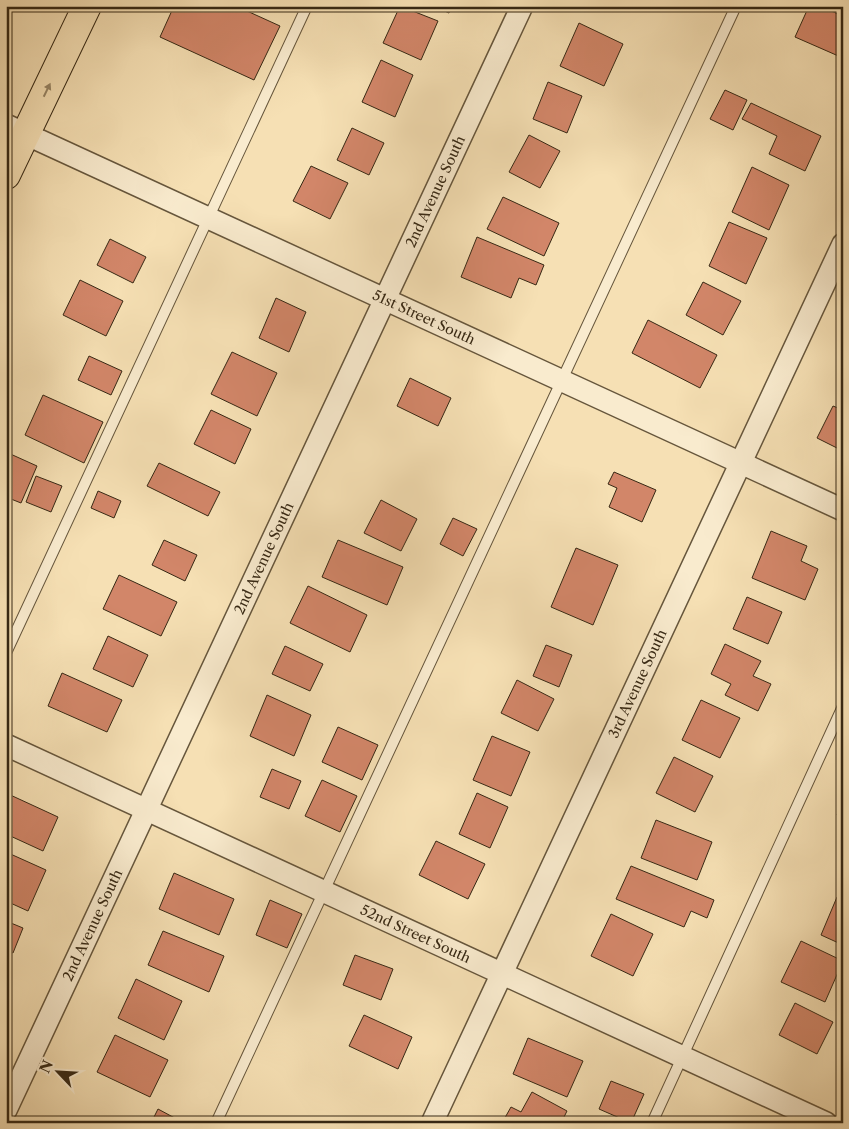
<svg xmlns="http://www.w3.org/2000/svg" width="849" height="1129" font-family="'Libre Caslon Text',serif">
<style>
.building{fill:#d28669;stroke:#362814}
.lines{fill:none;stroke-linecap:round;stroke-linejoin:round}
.service-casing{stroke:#66563c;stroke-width:12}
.minor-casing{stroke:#66563c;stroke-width:24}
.primary-casing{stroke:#362814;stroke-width:30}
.service{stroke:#f9ebce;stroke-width:10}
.minor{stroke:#f9ebce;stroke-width:21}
.primary{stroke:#f6e0b4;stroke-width:28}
.oneway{fill:#968464}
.labels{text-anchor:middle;stroke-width:5;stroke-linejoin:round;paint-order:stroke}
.street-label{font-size:14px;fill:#362814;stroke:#f9ebce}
</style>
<rect width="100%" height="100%" fill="#f6e0b4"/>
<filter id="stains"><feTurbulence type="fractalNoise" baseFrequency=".004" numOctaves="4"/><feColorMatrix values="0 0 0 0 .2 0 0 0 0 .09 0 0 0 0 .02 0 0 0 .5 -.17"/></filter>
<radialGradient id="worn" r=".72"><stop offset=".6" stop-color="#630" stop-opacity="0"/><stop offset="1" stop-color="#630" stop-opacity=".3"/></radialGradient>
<g class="building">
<polygon points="174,6 236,6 280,26 254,80 160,37"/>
<polygon points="400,6 438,21 421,60 383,43"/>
<polygon points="433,6 452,6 449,13"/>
<polygon points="809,6 819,6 843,16 843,58 795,37"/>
<polygon points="579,23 623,44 604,86 560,66"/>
<polygon points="381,60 413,75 395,117 362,102"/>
<polygon points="548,82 582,96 567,133 533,119"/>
<polygon points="725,90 747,100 733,130 710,119"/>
<polygon points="751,103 821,136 805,171 769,154 777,136 742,119"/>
<polygon points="352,128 384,143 369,175 337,160"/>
<polygon points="529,135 560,151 540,188 509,172"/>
<polygon points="311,166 348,183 330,219 293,201"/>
<polygon points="752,167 789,185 769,230 732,212"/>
<polygon points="503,197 559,223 544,256 487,229"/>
<polygon points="729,222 767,238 746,284 709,266"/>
<polygon points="477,237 544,265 536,285 519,278 511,298 461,277"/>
<polygon points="110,239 146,257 133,283 97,265"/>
<polygon points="80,280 123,301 106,336 63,315"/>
<polygon points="703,282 741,301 723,335 686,315"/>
<polygon points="276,298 306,312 289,352 259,338"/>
<polygon points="648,320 717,355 700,388 632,353"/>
<polygon points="232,352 277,373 257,416 211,394"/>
<polygon points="89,356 122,371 111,395 78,380"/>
<polygon points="410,378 451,398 438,426 397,406"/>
<polygon points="43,395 103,422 84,463 25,435"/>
<polygon points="833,406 843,410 843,451 817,438"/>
<polygon points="211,410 251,429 235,464 194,444"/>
<polygon points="6,452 37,466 21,503 6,497"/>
<polygon points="159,463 220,492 208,516 147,486"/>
<polygon points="614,472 656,490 642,522 609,507 617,488 608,484"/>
<polygon points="36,476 62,486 51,512 26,502"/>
<polygon points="98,491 121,501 114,518 91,508"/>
<polygon points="381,500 417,519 401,551 364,533"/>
<polygon points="453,518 477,529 463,556 440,544"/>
<polygon points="771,531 807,546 801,561 818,569 805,600 752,578"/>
<polygon points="164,540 197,555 185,581 152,565"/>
<polygon points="338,540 403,567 387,605 322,577"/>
<polygon points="576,548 618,565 593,625 551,607"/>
<polygon points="119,575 177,602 161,636 103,609"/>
<polygon points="308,586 367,615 350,652 290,623"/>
<polygon points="747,597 782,612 768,644 733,629"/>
<polygon points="108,636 148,655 133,687 93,669"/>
<polygon points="725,644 761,661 753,676 771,684 758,711 725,695 731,684 711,674"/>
<polygon points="546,645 572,655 559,687 533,676"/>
<polygon points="285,646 323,664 310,691 272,674"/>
<polygon points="62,673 122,700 107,732 48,706"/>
<polygon points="517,680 554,699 538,731 501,713"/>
<polygon points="267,695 311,715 294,756 250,736"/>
<polygon points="701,700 740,718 720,758 682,740"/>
<polygon points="338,727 378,745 362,780 322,762"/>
<polygon points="492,736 530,752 511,796 473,780"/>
<polygon points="674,757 713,776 695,812 656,793"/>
<polygon points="272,769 301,781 289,809 260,797"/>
<polygon points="322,780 357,796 340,832 305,816"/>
<polygon points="6,793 58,817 43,851 6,834"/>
<polygon points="477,793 508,807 490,848 459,834"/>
<polygon points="843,803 843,818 837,815"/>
<polygon points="656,820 712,842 697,880 641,858"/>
<polygon points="436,841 485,864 468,899 419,875"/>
<polygon points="6,852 46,870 28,911 6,901"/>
<polygon points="631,866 714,900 707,918 691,911 684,927 616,899"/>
<polygon points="174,873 234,899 219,935 159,909"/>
<polygon points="837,897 843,900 843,945 821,935"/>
<polygon points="270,900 302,914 287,948 256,935"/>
<polygon points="611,914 653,934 633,976 591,956"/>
<polygon points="6,921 23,928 13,953 6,950"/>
<polygon points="163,931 224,956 209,992 148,965"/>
<polygon points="801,941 843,961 825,1002 781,982"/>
<polygon points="355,955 393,969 381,1000 343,985"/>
<polygon points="136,979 182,1001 164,1040 118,1018"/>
<polygon points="795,1003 833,1022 817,1054 779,1035"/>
<polygon points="364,1015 412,1037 398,1069 349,1046"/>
<polygon points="115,1035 168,1060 150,1097 97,1072"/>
<polygon points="528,1038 583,1061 567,1097 513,1074"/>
<polygon points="611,1081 644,1094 631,1123 599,1109"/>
<polygon points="532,1092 567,1111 561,1123 502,1123 511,1107 521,1112"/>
<polygon points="158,1109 184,1123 151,1123"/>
</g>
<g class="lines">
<defs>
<g id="service">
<polyline points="6,653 307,6"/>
<polyline points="216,1123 736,6"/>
<polyline points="652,1123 843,706"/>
</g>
<g id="minor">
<path id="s1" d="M6,125L843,510"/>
<path id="s2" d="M6,745L826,1123"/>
<path id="s3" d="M6,1110L522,6"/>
<path id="s4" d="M432,1123L843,244"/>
</g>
<polyline id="primary" points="6,175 87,6"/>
</defs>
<use href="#service" class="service-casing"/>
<use href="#minor" class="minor-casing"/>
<use href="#primary" class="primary-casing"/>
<use href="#service" class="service"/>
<use href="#minor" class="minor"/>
<use href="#primary" class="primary"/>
</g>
<defs><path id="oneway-solid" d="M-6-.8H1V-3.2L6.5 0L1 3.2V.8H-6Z" transform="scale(1.25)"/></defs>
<use class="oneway" href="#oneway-solid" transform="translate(47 90) rotate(-64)"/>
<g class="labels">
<g class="street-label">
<text dy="5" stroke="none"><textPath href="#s3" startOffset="1014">2nd Avenue South</textPath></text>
<text dy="5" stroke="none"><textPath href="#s1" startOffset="460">51st Street South</textPath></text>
<text dy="5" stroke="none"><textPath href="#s3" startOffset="609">2nd Avenue South</textPath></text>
<text dy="5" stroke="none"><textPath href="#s4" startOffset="485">3rd Avenue South</textPath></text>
<text dy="5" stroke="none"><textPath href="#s3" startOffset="204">2nd Avenue South</textPath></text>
<text dy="5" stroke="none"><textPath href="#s2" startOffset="451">52nd Street South</textPath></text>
</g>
</g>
<rect width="849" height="1129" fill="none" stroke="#f6e0b4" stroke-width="25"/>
<rect x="8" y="8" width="834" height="1114" fill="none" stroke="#362814" stroke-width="2.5"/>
<rect x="12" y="12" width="824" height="1104" fill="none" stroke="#362814"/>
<g transform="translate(58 1072) rotate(295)" stroke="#f9ebce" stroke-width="4" paint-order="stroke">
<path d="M0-4L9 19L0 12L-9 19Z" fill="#362814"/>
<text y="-8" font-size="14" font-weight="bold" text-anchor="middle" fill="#362814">N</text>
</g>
<rect width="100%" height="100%" filter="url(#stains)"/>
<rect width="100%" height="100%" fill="url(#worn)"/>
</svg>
